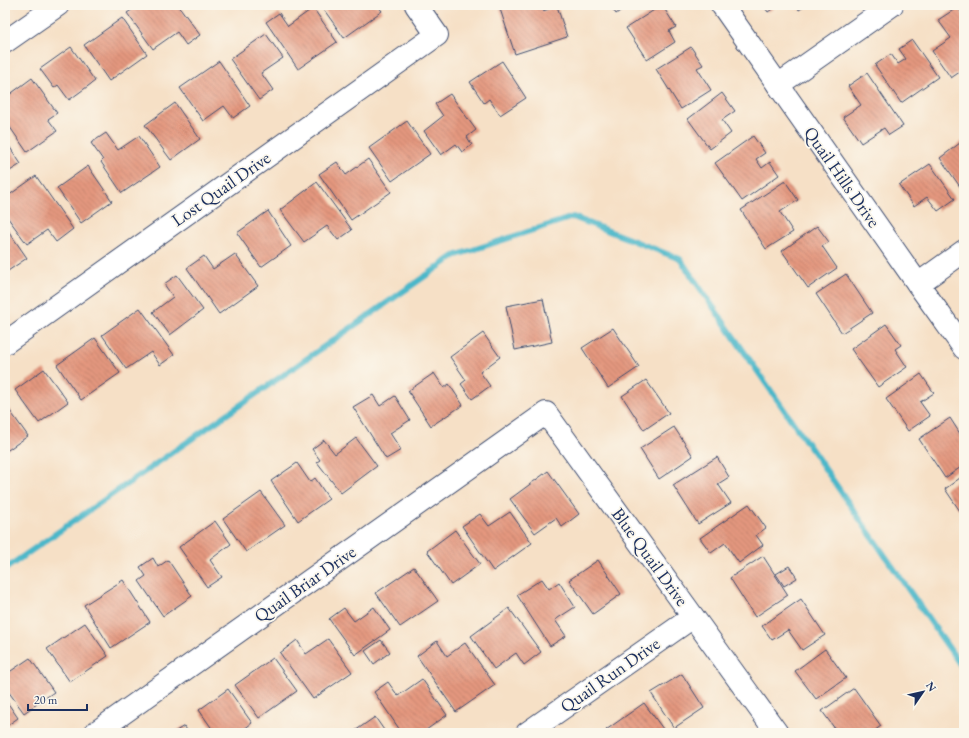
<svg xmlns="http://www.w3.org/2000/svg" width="969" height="738" font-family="'EB Garamond',serif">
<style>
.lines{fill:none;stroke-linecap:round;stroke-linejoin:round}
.stream{stroke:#4cb7c9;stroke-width:6}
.building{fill:url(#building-back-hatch)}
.minor-casing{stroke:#3c4a6e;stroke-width:24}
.minor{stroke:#fff;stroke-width:22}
.labels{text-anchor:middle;stroke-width:3.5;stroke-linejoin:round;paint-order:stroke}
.street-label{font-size:18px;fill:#1b2f5e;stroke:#fbf7ec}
</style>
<defs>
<pattern id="building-back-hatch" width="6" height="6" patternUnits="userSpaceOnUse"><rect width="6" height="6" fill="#e4977e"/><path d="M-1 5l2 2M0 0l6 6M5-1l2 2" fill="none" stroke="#b87c6a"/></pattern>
</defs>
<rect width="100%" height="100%" fill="#fbf7ec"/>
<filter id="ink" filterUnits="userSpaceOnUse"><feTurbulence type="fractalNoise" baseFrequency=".025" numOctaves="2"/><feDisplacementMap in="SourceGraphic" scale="8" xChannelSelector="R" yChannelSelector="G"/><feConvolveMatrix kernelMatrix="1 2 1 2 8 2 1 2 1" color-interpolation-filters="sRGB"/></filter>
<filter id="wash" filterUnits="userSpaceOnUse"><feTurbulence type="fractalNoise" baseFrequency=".012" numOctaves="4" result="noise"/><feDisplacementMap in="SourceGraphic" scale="16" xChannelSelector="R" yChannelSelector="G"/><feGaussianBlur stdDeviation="0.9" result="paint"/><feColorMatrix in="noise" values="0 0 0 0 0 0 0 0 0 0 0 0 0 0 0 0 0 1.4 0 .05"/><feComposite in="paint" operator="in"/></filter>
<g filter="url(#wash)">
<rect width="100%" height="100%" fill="#f6e0c6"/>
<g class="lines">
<polyline class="stream" points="5,569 454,256 573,217 680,259 964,670"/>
</g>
<g id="blocks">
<g class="building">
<polygon points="139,5 178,5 200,35 186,45 177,32 153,49 127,13"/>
<polygon points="324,5 377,5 382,11 344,38 322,7"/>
<polygon points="511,5 541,5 543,11 557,6 567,37 515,54 500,9"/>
<polygon points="610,5 628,5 616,14"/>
<polygon points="662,5 676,27 669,31 675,42 647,60 626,28"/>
<polygon points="763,5 778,5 768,12"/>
<polygon points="796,5 807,5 799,10"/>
<polygon points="958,7 964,16 964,69 951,78 932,51 951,38 938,20"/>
<polygon points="313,8 337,42 298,69 266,22 279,13 288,26"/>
<polygon points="122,18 147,54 109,81 84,45"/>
<polygon points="266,34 283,58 261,73 273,90 259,100 230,59"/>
<polygon points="912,40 938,77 901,103 875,65 891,54 898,64 906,59 899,49"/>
<polygon points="71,47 95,81 69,100 58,85 54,88 40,69"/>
<polygon points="691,47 703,65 697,68 711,90 681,109 656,69"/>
<polygon points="219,61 250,106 233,118 224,106 203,121 180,88"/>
<polygon points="502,61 526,98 500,115 489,99 484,103 470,82"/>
<polygon points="867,73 903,126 889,135 884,128 861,143 843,117 861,105 848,86"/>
<polygon points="32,78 57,113 48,119 57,131 27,152 5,120 5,98"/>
<polygon points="722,93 735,111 722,120 731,133 710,149 688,119"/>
<polygon points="450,94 476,130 467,137 472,145 462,152 456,144 441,155 424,131 443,116 435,104"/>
<polygon points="175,103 200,139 171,160 145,125"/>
<polygon points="407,121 430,154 392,181 369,148"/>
<polygon points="106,133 118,150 139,136 160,167 122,193 101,162 103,160 91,143"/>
<polygon points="753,136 765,153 756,159 762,168 770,162 779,175 742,201 715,163"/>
<polygon points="5,140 21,164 5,174"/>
<polygon points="964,140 964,190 963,191 940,158"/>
<polygon points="368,159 391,192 351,220 319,174 337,162 346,175"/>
<polygon points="930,164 955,199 938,211 927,197 914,206 899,185"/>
<polygon points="88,166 112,201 81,223 57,188"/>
<polygon points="36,176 73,229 56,242 47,230 27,244 5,214 5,198"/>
<polygon points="785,181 798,200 780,212 793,232 766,249 741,210"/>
<polygon points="317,182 352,230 338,240 327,226 304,242 280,210"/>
<polygon points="268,211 291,246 261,267 237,233"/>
<polygon points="5,226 27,258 5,273"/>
<polygon points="817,226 829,242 822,246 837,268 808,288 782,251"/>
<polygon points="235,254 258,286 219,314 187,268 204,256 213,269"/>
<polygon points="846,274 872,313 842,333 816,294"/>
<polygon points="177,275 203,310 170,335 153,312 173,297 164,284"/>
<polygon points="543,299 552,342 515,350 506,306"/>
<polygon points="140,308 174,355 160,365 151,352 126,369 102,335"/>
<polygon points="886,324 901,345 895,349 907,367 878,387 851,349"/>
<polygon points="613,328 639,367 608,388 582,348"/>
<polygon points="483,333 500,357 480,372 490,386 472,399 461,384 466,380 450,357"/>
<polygon points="95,338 120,373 81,400 57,365"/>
<polygon points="44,369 68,402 39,423 15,390"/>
<polygon points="434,373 444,388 449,384 463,405 431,426 408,391"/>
<polygon points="921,374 934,393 920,402 930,416 908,431 886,399"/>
<polygon points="646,380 669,413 644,430 622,396"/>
<polygon points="373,395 380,406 395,396 410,420 390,433 401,450 386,459 353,407"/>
<polygon points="5,404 28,436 5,452"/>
<polygon points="950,418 964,440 964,465 945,478 919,439"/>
<polygon points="674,427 693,456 659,479 640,449"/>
<polygon points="356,438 377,466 341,493 317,462 320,460 312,449 324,440 335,454"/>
<polygon points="717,457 729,477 718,484 731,503 698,524 673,485"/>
<polygon points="297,463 310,482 315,478 329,499 298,521 271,481"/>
<polygon points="548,471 579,514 562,527 556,518 535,533 510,499"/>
<polygon points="964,475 964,512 962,514 945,489"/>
<polygon points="261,492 285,525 246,552 223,519"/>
<polygon points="749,504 766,528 756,535 763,545 739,563 725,543 711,553 700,538"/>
<polygon points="510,512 532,543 493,571 462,526 480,514 489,526"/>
<polygon points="215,521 231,544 210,560 222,577 207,587 179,547"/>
<polygon points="455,530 480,564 451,585 427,551"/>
<polygon points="763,556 788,595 755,617 730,578"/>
<polygon points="153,558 158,567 168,560 192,596 163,616 139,581 146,576 140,567"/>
<polygon points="598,560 621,594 593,614 569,580"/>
<polygon points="789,566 797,578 784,586 776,574"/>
<polygon points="414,567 438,601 400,627 376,593"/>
<polygon points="542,579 549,589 559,582 575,607 555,620 566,636 550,646 517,595"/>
<polygon points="123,580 150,622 111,648 84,605"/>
<polygon points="801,599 825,635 802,650 788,630 772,640 762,626"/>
<polygon points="374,607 390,630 355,655 329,619 344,608 354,621"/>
<polygon points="509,608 541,652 524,665 516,653 494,669 471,636"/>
<polygon points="85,623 108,656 70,682 47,649"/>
<polygon points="328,639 352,672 313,699 280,653 297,640 306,654"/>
<polygon points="381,640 390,652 374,664 365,651"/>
<polygon points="437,641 447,656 465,643 495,685 456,712 417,656"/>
<polygon points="825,649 846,678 816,699 795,671"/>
<polygon points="30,658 54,692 24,713 5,687 5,675"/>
<polygon points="273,658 297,691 259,718 235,685"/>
<polygon points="682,674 704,708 674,728 651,693"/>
<polygon points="422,679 447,715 422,733 402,733 374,692 388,682 398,696"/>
<polygon points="854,688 881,726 871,733 838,733 822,711"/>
<polygon points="228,689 252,723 239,733 215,733 199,710"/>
<polygon points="5,699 18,718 5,727"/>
<polygon points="644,703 666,733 608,733 606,730"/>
<polygon points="375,717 386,733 352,733"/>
<polygon points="184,726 189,733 173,733"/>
</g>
</g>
</g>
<g filter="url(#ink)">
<use href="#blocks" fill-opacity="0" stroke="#3c4a6e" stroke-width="1"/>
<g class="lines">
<defs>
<g id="minor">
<polyline points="722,5 918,284 964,348"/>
<polyline points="5,42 58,5"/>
<polyline points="778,85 892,5"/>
<polyline points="918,284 964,251"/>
<polyline points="5,343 437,35 416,5"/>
<polyline points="95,733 546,413 777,733"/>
<polyline points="527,733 693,617"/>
</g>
</defs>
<use href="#minor" class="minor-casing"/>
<use href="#minor" class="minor"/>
</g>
</g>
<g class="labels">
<g class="street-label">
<text transform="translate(842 177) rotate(55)" y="6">Quail Hills Drive</text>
<text transform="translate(221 189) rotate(-35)" y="6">Lost Quail Drive</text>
<text transform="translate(650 557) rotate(54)" y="6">Blue Quail Drive</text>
<text transform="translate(305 584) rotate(-35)" y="6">Quail Briar Drive</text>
<text transform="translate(610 675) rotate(-35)" y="6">Quail Run Drive</text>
</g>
</g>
<rect width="969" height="738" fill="none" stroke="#fbf7ec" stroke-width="20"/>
<g transform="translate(923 692) rotate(56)" stroke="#fbf7ec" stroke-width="3" paint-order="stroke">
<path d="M0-3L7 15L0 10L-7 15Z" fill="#1b2f5e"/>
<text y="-6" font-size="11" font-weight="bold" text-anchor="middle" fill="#1b2f5e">N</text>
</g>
<path d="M28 704v6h59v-6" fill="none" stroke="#1b2f5e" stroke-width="2"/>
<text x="34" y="704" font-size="12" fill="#1b2f5e" stroke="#fbf7ec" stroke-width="3" paint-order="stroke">20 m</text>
</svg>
